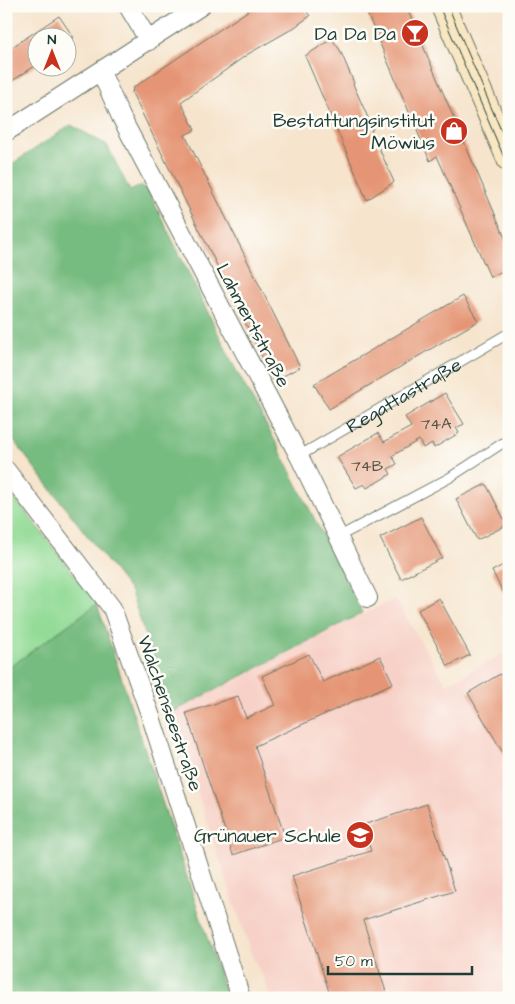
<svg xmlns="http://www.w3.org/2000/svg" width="515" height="1004" font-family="'Architects Daughter',sans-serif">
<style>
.built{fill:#f7d1c7}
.green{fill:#93db96;stroke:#598c65}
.forest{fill:#76bb7f;stroke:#4a7c5a}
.building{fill:#e59574}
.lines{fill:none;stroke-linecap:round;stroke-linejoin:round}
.service-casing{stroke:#6a7769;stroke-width:11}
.minor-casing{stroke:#6a7769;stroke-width:20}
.secondary-casing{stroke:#6a7769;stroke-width:26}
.service{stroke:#fff;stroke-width:9}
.minor{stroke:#fff;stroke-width:18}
.secondary{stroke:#f9e7c3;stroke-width:24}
.tram{stroke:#1f3d34;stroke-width:1}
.labels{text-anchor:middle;stroke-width:5;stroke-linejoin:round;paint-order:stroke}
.number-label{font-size:16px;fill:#505344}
.poi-label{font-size:19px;fill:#1f3d34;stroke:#fdfcf7;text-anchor:end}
.street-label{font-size:19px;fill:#1f3d34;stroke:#fdfcf7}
</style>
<rect width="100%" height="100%" fill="#fdfcf7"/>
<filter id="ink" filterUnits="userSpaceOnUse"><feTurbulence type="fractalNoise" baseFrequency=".02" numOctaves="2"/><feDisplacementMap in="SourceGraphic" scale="10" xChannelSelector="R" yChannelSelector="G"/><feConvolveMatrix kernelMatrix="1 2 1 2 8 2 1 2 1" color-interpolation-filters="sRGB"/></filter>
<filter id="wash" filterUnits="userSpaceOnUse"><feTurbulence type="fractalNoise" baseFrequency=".0096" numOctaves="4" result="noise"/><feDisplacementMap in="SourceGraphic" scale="20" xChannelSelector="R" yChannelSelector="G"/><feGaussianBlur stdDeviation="1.12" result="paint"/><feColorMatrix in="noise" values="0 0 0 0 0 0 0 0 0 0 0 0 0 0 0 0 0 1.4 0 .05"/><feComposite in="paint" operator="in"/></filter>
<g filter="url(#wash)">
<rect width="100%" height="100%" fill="#f6e4cc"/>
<polygon class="built" points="395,598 446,684 509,651 509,998 270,998 264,978 252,956 171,713"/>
<polygon class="green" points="6,487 97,604 6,670"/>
<g class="forest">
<polygon points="71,125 107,145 130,191 140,186 147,188 237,372 275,441 362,613 171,713 131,592 6,431 6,168"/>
<polygon points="97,604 227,998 6,998 6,670"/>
</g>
<g id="blocks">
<g class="building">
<polygon points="255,6 303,6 310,16 292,29 248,54 181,102 195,130 185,135 300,367 274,381 132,93 133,88"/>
<polygon points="364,6 406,6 509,247 509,268 490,277 437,156 430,161"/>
<polygon points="59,16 74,38 38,38 38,64 6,85 6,51"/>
<polygon points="332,39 340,50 354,83 353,84 373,129 371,130 394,182 367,200 305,56"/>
<polygon points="463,296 478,321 329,409 314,384"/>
<polygon points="445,393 464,424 456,428 459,433 434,448 432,443 423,448 419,440 392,456 397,464 388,469 391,474 367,488 364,484 356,488 337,457 378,433 384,442 411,427 405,417"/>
<polygon points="486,484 507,525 477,540 456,499"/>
<polygon points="421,517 442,558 401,579 380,538"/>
<polygon points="509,562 509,603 492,571"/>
<polygon points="439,598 470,655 448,666 418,610"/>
<polygon points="309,654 323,682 380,656 393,683 255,746 285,837 233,855 186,713 238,696 246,718 275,705 262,676"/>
<polygon points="500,674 509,689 509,763 468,693"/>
<polygon points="427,804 455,891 363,920 388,998 331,998 292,876 371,851 363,825"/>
</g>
</g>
</g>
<g filter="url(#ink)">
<use href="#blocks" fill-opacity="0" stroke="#6a7769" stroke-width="1"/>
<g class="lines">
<defs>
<g id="service">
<path id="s1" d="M299,456L509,333"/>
<polyline points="338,537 449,478 509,439"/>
</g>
<g id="minor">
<polyline points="128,6 149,41"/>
<polyline points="101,72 121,117 299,456 368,598"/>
<polyline points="6,132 201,6"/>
<polyline points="6,470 112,608 151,717 241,998"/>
</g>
<polyline id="secondary" points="443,6 509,159"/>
</defs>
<use href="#service" class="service-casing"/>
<use href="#minor" class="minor-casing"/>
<use href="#secondary" class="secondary-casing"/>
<use href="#service" class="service"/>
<use href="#minor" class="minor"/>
<use href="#secondary" class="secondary"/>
<g class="tram">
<polyline points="439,6 509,169"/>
<polyline points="448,6 509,149"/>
</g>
</g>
</g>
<defs>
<symbol id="bar-disc" viewBox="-11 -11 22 22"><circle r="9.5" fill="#c8321e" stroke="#fdfcf7"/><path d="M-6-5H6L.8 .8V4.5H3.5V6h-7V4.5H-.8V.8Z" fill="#fff"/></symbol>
<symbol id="shop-disc" viewBox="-11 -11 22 22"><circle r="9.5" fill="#c8321e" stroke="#fdfcf7"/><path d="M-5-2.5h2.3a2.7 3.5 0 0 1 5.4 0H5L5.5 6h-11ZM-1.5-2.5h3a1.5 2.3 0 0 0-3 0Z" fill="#fff"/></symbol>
<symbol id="school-disc" viewBox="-11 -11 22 22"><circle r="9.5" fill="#c8321e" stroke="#fdfcf7"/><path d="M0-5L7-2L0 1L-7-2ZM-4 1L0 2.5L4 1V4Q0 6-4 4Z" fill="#fff"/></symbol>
</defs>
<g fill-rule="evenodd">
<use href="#bar-disc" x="399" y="17" width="32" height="32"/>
<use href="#shop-disc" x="438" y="115" width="32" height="32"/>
<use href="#school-disc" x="344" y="819" width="32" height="32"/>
</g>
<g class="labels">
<g class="number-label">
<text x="436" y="429">74A</text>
<text x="367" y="471">74B</text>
</g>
<g class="poi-label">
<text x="396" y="40">Da Da Da</text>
<text x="435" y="127">Bestattungsinstitut<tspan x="435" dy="22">Möwius</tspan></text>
<text x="341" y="842">Grünauer Schule</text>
</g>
<g class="street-label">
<text transform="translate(254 325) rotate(62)" y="7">Lahmertstraße</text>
<text dy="7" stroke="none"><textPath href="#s1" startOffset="121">Regattastraße</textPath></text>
<text transform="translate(171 713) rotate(71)" y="7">Walchenseestraße</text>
</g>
</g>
<rect width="515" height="1004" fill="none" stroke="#fdfcf7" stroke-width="25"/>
<g transform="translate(52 52)"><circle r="24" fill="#fdfcf7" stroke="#a4b0a9"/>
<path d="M0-4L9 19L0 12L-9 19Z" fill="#c8321e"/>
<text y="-8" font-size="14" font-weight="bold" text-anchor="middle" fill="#1f3d34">N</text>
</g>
<path d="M328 966v8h144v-8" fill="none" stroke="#1f3d34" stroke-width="2.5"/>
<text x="335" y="966" font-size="15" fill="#1f3d34" stroke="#fdfcf7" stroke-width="4" paint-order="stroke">50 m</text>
</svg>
